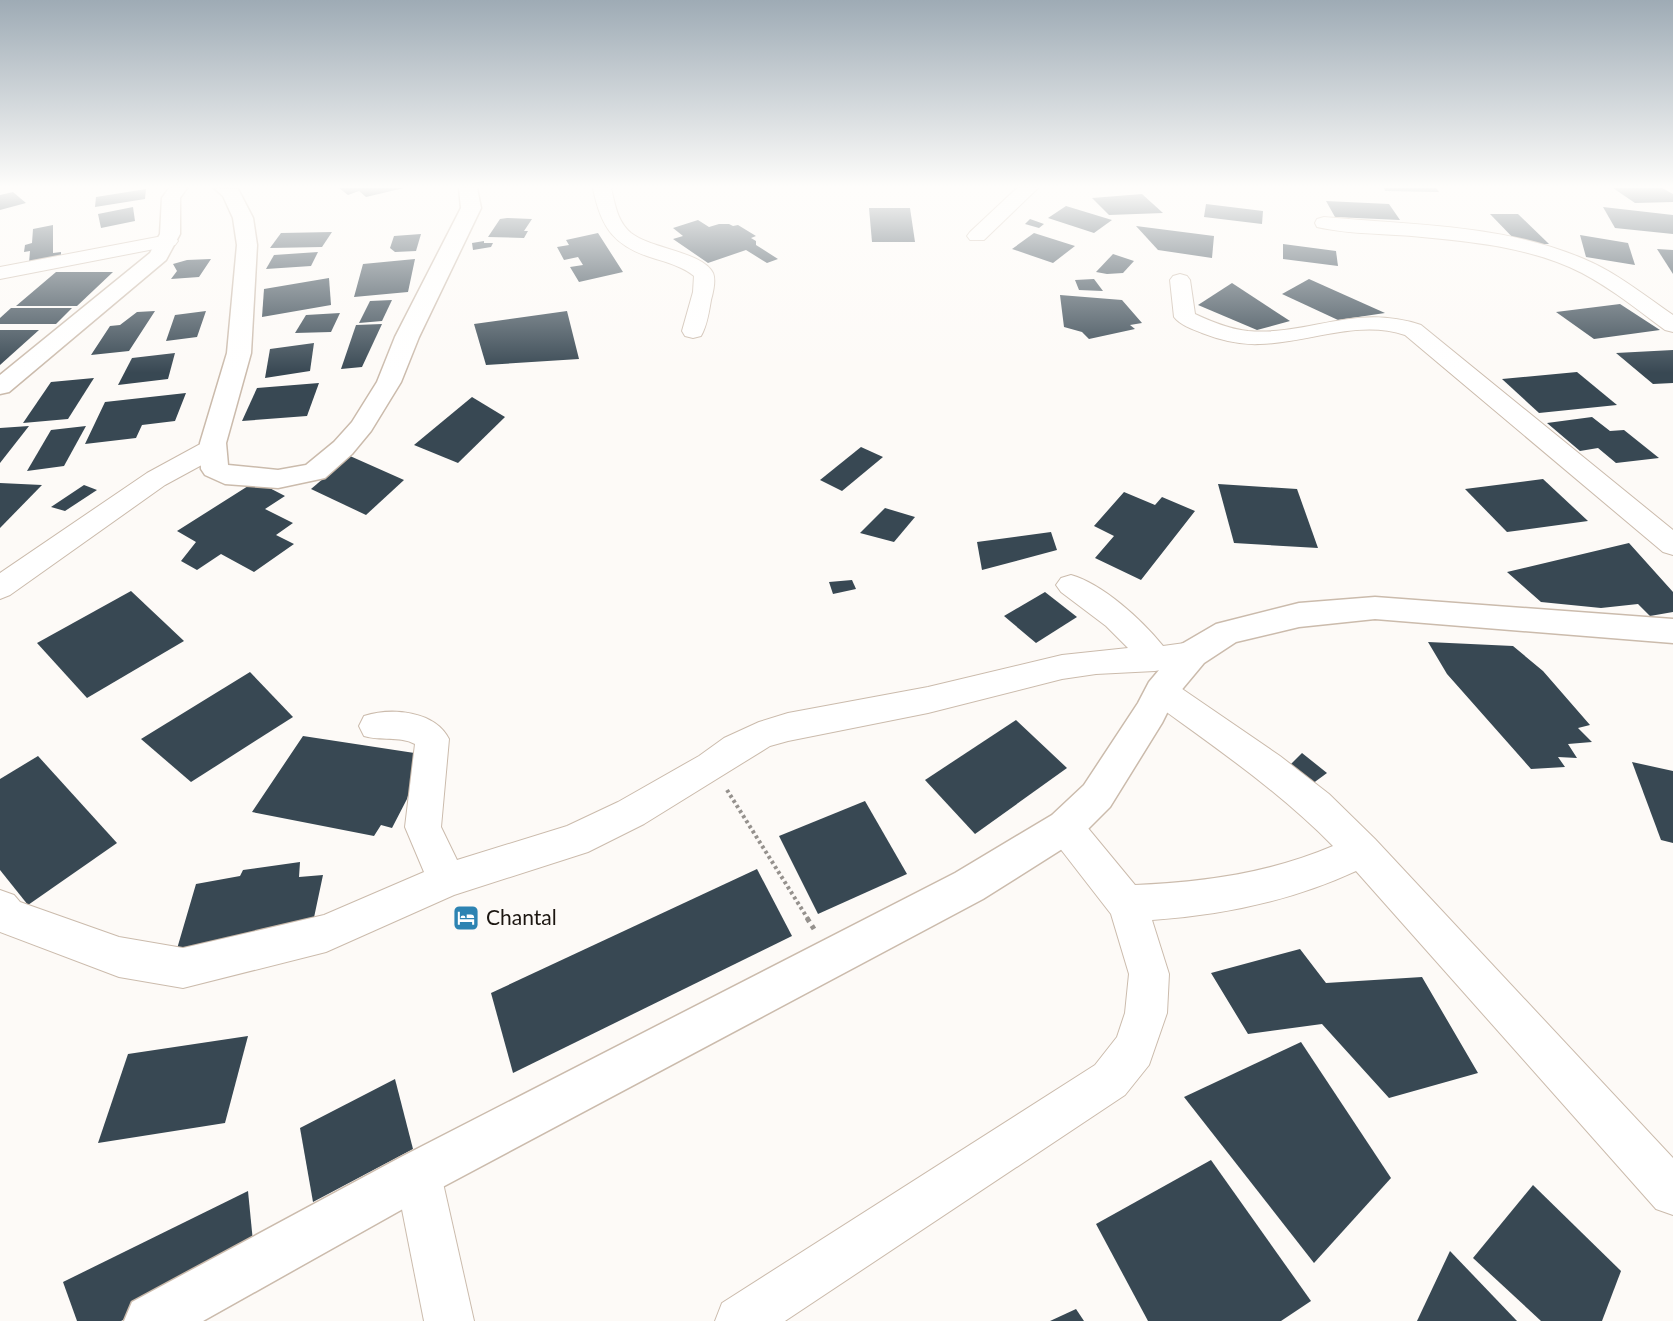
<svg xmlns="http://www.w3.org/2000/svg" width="1673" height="1321" font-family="Lato,sans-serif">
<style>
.building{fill:#384853}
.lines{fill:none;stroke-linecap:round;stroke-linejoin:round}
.street-casing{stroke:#cbbbac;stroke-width:2}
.secondary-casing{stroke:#cbbbac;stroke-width:3}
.path-far1{stroke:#95918d;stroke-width:4;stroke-dasharray:3 3;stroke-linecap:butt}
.path{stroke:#95918d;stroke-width:5;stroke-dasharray:4.5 4.5;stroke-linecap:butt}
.street{fill:#fff;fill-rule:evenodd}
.secondary{fill:#fff;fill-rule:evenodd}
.labels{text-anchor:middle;stroke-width:6;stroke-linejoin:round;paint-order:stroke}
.near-poi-label{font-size:21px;fill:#1c1611;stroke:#fdfaf7;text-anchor:start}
</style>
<rect width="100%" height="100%" fill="#fdfaf7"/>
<g class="building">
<polygon points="339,188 404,188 366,197 359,191 348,195"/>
<polygon points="1384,188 1436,188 1439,192 1385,191"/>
<polygon points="1613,188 1662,188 1673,194 1673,202 1635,203"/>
<polygon points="146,189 145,199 95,207 96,197"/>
<polygon points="13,192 26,203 0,210 0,195"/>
<polygon points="1142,194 1163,213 1109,215 1092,198"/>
<polygon points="1326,201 1389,204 1400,220 1335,217"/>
<polygon points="1206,204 1263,211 1262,224 1204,217"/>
<polygon points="1066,206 1112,220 1094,233 1048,218"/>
<polygon points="133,207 135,221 101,228 98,214"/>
<polygon points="1603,207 1673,215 1673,234 1615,228"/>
<polygon points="869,208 910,208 915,242 872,242"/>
<polygon points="1490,214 1518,214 1549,244 1519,244"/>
<polygon points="507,218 532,219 524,231 528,231 524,238 488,237 500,219"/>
<polygon points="1030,219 1044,224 1039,228 1025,224"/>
<polygon points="698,220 709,227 719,224 729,224 733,226 738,225 756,236 751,238 756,241 756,245 778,259 767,263 746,250 708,263 673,239 683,236 673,228"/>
<polygon points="53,225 53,253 61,252 61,259 29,263 30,251 24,252 25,245 32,243 33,229"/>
<polygon points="1136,226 1214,236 1212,258 1158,250"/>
<polygon points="332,232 322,247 270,248 281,233"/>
<polygon points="598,233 623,272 579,282 570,267 583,265 578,257 564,260 557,247 569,245 566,240"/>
<polygon points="1034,233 1075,246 1053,263 1012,249"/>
<polygon points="421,234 416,251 395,252 390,248 394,236"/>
<polygon points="1580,235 1628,243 1635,265 1586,257"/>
<polygon points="484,241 484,243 493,243 491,247 473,250 472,243"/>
<polygon points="1283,244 1336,251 1338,266 1283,259"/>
<polygon points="1657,249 1673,250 1673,274"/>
<polygon points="318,252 311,266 266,269 274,255"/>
<polygon points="1113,254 1134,261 1123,273 1107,274 1096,272"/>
<polygon points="211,259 199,277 171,279 177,271 173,264 187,260"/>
<polygon points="415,259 408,292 354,297 363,264"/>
<polygon points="56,272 113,272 77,306 16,306"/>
<polygon points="329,278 331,305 262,317 264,289"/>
<polygon points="1094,279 1103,291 1079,290 1075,280"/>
<polygon points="1309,279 1385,313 1338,320 1282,294"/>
<polygon points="1232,283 1290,321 1257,330 1198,305"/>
<polygon points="1060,295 1122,300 1142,323 1130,325 1135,329 1089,339 1082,332 1064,327"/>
<polygon points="392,300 382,321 359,323 370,301"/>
<polygon points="1620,304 1660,330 1594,339 1556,312"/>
<polygon points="11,308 72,308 56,324 0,324 0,318"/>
<polygon points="155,311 129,351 91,355 110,326 120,325 137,312"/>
<polygon points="206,311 197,337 166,341 175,315"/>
<polygon points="567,311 579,359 486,365 474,324"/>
<polygon points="340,313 331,332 295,333 306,315"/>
<polygon points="382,324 362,367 341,369 356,325"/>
<polygon points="0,330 39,330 0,365"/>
<polygon points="314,343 310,371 265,378 270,349"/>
<polygon points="1673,350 1673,383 1653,384 1616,353"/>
<polygon points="175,353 168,379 118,385 132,358"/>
<polygon points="1577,372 1617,405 1539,413 1502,379"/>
<polygon points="94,378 68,419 23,423 51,382"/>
<polygon points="319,383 307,416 242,421 257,388"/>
<polygon points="186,393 175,421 142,425 136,438 85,444 105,402"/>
<polygon points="472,397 505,417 458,463 414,445"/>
<polygon points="1592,417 1610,431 1624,430 1659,458 1616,463 1598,448 1580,451 1547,423"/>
<polygon points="29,426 0,463 0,428"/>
<polygon points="86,426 64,466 27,471 51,430"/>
<polygon points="861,447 883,457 842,491 820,480"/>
<polygon points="350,456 404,480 366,515 311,489"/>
<polygon points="1543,479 1588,521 1507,532 1465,489"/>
<polygon points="256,481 285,496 265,509 293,523 276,535 294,544 254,572 221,554 197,570 181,561 196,542 177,531"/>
<polygon points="0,483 42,485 0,528"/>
<polygon points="1218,484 1297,489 1318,548 1234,543"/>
<polygon points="84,485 97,490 65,511 51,507"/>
<polygon points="1124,492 1155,505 1162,497 1195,511 1141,580 1095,558 1114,536 1094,526"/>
<polygon points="885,508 915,517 894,542 860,533"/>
<polygon points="1051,532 1057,550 982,570 977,542"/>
<polygon points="1629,543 1673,592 1673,612 1650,616 1638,604 1601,608 1541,602 1507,572"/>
<polygon points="852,580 856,589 833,594 829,582"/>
<polygon points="131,591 184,641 87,698 37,643"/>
<polygon points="1045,592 1077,617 1036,643 1004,616"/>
<polygon points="1428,642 1513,646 1543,671 1590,725 1578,728 1592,742 1568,744 1577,758 1558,757 1565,767 1531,769 1447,674"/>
<polygon points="250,672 293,717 191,782 141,739"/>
<polygon points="1016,720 1067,768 975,834 925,780"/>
<polygon points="303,736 421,754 407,799 392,828 381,825 374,836 252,812"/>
<polygon points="1302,753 1327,773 1312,784 1290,765"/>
<polygon points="38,756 117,843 28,905 0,870 0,779"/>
<polygon points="1632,762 1673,771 1673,843 1661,840"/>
<polygon points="865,801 907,874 818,914 779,836"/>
<polygon points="300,862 299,877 323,875 312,927 174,959 196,884 240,876 243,870"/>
<polygon points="757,869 792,936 513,1073 491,993"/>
<polygon points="1300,949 1326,983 1422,977 1478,1073 1389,1098 1322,1024 1248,1034 1211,973"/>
<polygon points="248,1036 225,1123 98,1143 128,1054"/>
<polygon points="1301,1042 1391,1178 1314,1263 1184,1097"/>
<polygon points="395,1079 413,1149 313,1202 300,1128"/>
<polygon points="1211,1160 1311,1301 1281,1321 1148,1321 1096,1224"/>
<polygon points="1533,1185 1621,1271 1602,1321 1541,1321 1473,1258"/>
<polygon points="248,1191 254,1252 121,1321 77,1321 63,1282"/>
<polygon points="1450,1251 1517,1321 1417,1321"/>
<polygon points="1076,1309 1084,1321 1050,1321"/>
</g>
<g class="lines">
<defs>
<g id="street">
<path d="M593,188H611C615,204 617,221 631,233C651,249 703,252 713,273C716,280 713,293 711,300C709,312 707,326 701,336L693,338L685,336L682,331L693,292L694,276C683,267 669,263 656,259C615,247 601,229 593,188Z"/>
<polygon points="1017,188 1038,188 984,240 970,240 967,236 970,232"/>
<path d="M1324,217C1410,225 1503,224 1584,259C1617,273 1644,295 1673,315V332L1665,330C1638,310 1612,289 1582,273C1533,248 1476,242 1422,237C1388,233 1351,235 1317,227L1315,223L1317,219Z"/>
<polygon points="168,235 175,237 178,241 175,245 0,279 0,267"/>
<path d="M1180,274L1187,276L1190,280L1195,314C1212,322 1229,329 1248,331C1311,336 1353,303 1421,325L1673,530V555L1663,552L1405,335C1358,319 1308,343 1260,344C1240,345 1220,340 1202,333C1192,329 1180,325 1174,317L1170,280L1173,276Z"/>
<polygon points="213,440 222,442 226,448 222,454 165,485 10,595 0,599 0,573 147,473 204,442"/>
<path d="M1071,575C1103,584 1142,620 1163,646L1192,642L1203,646L1208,654L1203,662L1155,671L1096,674L1062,679L928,713L788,741L770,746L644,824L588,852L454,895L326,952L183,988L119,977L0,932V890L14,895L20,902L119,937L183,948L324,915L424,872L405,827L415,744C400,736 380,741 364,736L359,726L364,716C392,707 435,711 449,739L441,827L457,860L567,826L618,802L699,756L724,738L759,722L788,713L928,687L1062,655L1128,648L1106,626L1061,592L1056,585L1061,578Z"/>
<path d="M1161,678L1172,682L1280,756L1329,794L1375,839L1673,1158V1215L1656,1209L1356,871C1291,901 1224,915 1152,920L1169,974L1167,1013L1149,1065L1125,1095L785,1321H715L722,1303L1095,1065L1117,1037L1125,1013L1129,974L1111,914L1052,838L1047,827L1052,816L1065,811L1078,816L1135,885C1203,882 1270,873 1333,846C1278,790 1213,746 1150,700L1145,691L1150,682Z"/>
<polygon points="418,1151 434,1158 441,1174 474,1321 424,1321 395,1174 402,1158"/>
</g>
<g id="secondary">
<polygon points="169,188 187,188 180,198 180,234 166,260 9,392 0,394 0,375 150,253 160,234 162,198"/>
<polygon points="214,188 238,189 253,218 257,245 251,353 226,443 228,465 278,470 306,465 334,442 352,422 377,382 395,337 461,208 459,188 477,188 481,208 419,337 401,382 371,431 352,454 325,478 278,488 225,484 205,475 201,469 200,443 227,353 237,245 233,218 223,196"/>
<polygon points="1375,597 1673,619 1673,643 1375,619 1299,627 1236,642 1204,663 1174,699 1162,723 1110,807 1078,839 983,899 435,1191 203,1321 124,1321 132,1302 401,1157 955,873 1052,815 1084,785 1138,703 1149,682 1180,645 1216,624 1299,603"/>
</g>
</defs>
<use href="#street" class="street-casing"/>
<use href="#secondary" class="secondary-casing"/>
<polyline class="path-far1" points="727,790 808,919"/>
<polyline class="path" points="807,918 814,929"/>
<use href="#street" class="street"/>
<use href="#secondary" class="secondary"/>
</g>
<linearGradient id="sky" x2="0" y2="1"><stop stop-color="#9eabb5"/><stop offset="0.5" stop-color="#fefdfb"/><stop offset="1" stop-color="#fefdfb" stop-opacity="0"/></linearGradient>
<rect width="1673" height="373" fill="url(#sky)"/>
<defs>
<symbol id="hotel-square" viewBox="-11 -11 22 22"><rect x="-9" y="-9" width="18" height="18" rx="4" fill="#2d83b2" stroke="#fdfaf7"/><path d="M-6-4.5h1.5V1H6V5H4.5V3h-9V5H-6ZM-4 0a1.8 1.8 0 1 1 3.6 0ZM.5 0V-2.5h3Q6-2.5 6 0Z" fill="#fff"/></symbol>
</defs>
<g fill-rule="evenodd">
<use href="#hotel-square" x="451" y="903" width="30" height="30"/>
</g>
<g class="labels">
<g class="near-poi-label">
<text x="486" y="925">Chantal</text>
</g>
</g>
</svg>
